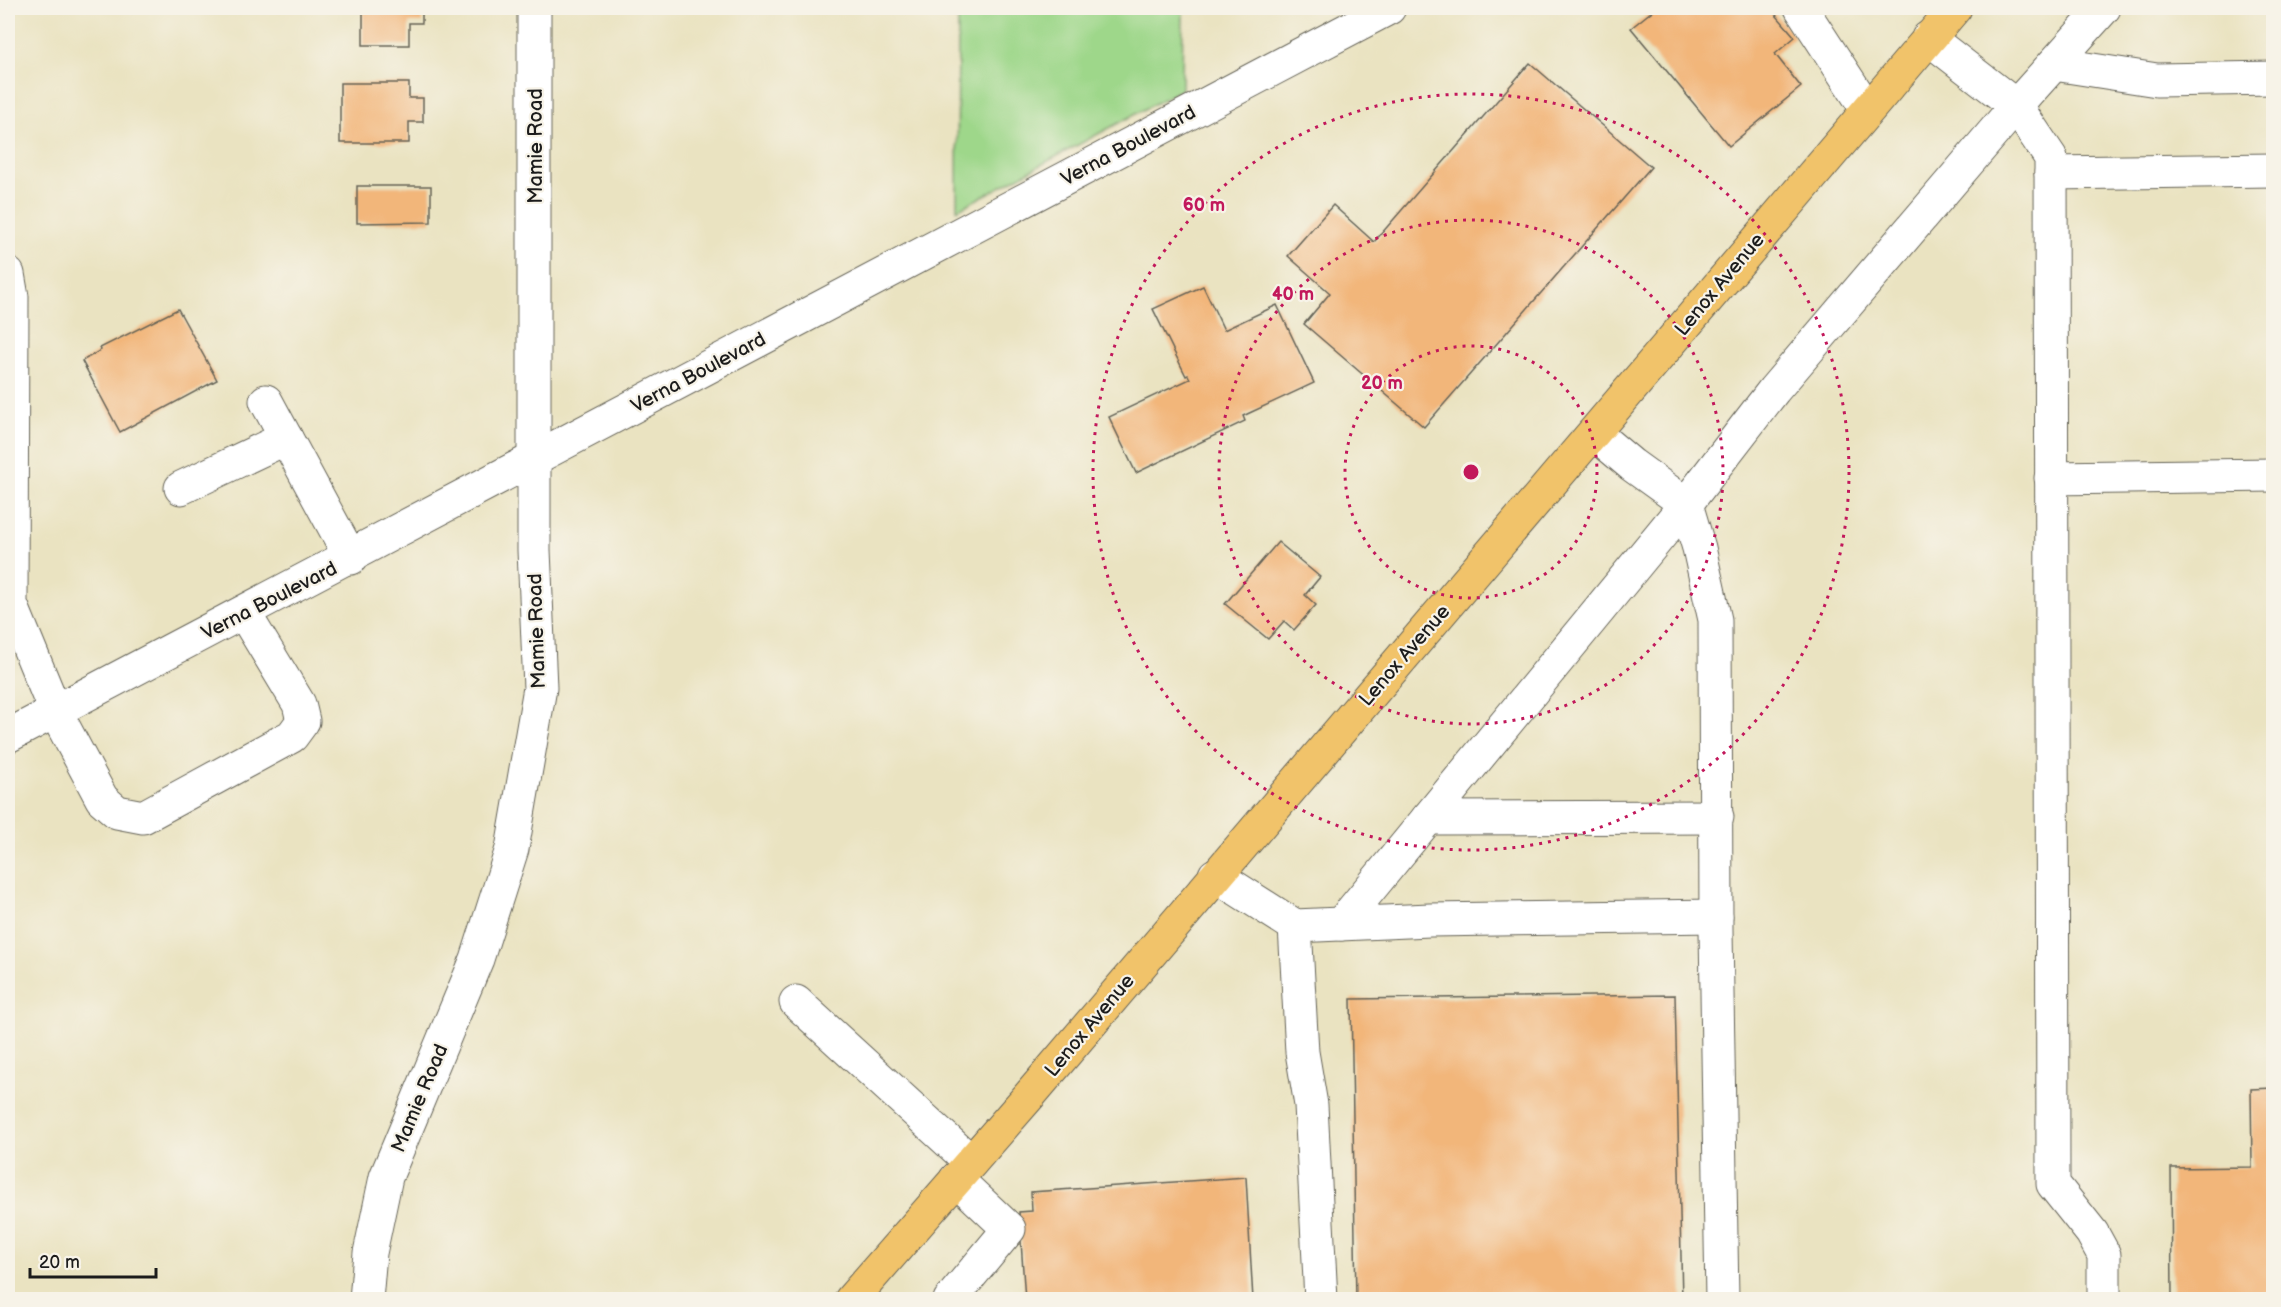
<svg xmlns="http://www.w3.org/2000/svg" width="2281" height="1307" font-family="'Balsamiq Sans',sans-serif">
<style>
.green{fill:#9ed78a;stroke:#5d7a53;stroke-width:1.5}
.building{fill:#f2b67a}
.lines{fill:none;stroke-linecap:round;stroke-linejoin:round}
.minor-casing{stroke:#646256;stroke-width:35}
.major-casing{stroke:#646256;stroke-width:35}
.minor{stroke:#fff;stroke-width:33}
.major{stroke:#f1c36a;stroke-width:33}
.ring{fill:none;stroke:#c2185b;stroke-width:3;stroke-dasharray:3 6}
.labels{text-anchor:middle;stroke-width:4.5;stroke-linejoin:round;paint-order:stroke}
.street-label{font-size:20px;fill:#1c1c1c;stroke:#f7f3e8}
.centre{fill:#c2185b;stroke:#f7f3e8;stroke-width:3}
.ring-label{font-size:18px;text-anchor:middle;font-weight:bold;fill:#c2185b;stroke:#f7f3e8;stroke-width:4.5;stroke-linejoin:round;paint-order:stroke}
</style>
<rect width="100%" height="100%" fill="#f7f3e8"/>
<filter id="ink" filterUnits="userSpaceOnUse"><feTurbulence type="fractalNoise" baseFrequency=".0167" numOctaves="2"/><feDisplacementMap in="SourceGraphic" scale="12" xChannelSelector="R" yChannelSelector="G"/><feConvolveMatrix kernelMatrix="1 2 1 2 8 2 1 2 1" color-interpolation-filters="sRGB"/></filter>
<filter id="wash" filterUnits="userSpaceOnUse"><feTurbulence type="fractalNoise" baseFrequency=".008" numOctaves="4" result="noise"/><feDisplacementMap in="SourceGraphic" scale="24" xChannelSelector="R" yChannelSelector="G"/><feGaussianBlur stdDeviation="1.35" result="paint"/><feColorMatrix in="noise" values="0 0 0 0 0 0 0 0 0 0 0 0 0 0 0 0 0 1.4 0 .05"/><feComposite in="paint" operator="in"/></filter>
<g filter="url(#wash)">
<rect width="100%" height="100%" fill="#eae3c1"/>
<polygon class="green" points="958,8 1183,8 1182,89 957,210"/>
<g id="blocks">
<g class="building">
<polygon points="363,8 422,8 422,23 409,23 409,45 363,45"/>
<polygon points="1656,8 1770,8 1795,37 1775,54 1801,87 1729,146 1631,28"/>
<polygon points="1530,63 1651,167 1424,427 1304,324 1330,293 1288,256 1333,205 1374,242"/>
<polygon points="340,83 409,83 409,98 423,98 423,122 409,122 409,143 340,143"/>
<polygon points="357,186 431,186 431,222 357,223"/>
<polygon points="1203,286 1224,330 1277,305 1314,383 1243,416 1245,421 1136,473 1109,417 1190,379 1188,375 1186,376 1153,309"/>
<polygon points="178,309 217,380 120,432 82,361 101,350 100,348"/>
<polygon points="1278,542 1320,577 1305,595 1316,605 1294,630 1284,621 1268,639 1225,604"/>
<polygon points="1675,995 1682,1300 1356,1300 1351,999"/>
<polygon points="2274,1088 2274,1300 2172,1300 2171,1168 2252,1167 2251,1089"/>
<polygon points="1246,1177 1253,1300 1025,1300 1019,1212 1032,1211 1031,1192"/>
</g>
</g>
</g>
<g filter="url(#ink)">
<use href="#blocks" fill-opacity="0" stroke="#646256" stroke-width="1.5"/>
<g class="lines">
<defs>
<g id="minor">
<polyline points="1801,8 1867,109"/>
<polyline points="1928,38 2016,106 2051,158 2053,1184 2092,1233 2104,1255 2104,1300"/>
<polyline points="2054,64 2157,80 2274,78"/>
<polyline points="2051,173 2274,170"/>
<polyline points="8,274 12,297 11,604 55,711 102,799 117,812 143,817 292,736 303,721 299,704 244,613"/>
<polyline points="266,401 286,438"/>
<polyline points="1594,433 1632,465 1686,504 1699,548 1715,620 1716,930 1722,1300"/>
<polyline points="2051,478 2274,475"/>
<polyline points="181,488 286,438 351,558"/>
<path d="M8,736C469,496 928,250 1389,8"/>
<polyline points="1428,818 1717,817"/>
<polyline points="1215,875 1295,926 1430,920 1716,916"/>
<polyline points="1341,924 1686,504 1774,390 2016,106 2104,8"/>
<polyline points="1295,926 1302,1052 1311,1105 1321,1300"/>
<polyline points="796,1002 971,1162"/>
<polyline points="366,1300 370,1253 386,1177 477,959 512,849 540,688 534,550 534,8"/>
<polyline points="950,1300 1009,1229 956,1179"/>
</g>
<polyline id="major" points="851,1300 1029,1096 1955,8"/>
</defs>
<use href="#minor" class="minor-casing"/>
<use href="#major" class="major-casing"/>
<use href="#minor" class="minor"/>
<use href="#major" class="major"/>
</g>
</g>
<g class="ring">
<circle cx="1471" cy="472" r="126"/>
<circle cx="1471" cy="472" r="252"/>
<circle cx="1471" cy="472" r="378"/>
</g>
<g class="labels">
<g class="street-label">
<text transform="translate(1128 145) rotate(-28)" y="7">Verna Boulevard</text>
<text transform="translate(535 146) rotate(-90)" y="7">Mamie Road</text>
<text transform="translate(1719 284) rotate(-50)" y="7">Lenox Avenue</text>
<text transform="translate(698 372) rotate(-28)" y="7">Verna Boulevard</text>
<text transform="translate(269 600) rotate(-27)" y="7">Verna Boulevard</text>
<text transform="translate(536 631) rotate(-92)" y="7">Mamie Road</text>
<text transform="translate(1404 655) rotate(-49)" y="7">Lenox Avenue</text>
<text transform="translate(1089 1025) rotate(-50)" y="7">Lenox Avenue</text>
<text transform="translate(419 1098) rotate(-67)" y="7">Mamie Road</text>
</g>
</g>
<circle cx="1471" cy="472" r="9" class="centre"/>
<g class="ring-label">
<text x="1204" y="211">60 m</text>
<text x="1293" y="300">40 m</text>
<text x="1382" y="389">20 m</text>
</g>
<rect width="2281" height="1307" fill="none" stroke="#f7f3e8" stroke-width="30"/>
<path d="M30 1268v9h126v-9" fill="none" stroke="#1c1c1c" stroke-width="3"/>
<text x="39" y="1268" font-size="18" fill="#1c1c1c" stroke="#f7f3e8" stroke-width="4.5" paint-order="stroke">20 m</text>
</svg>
